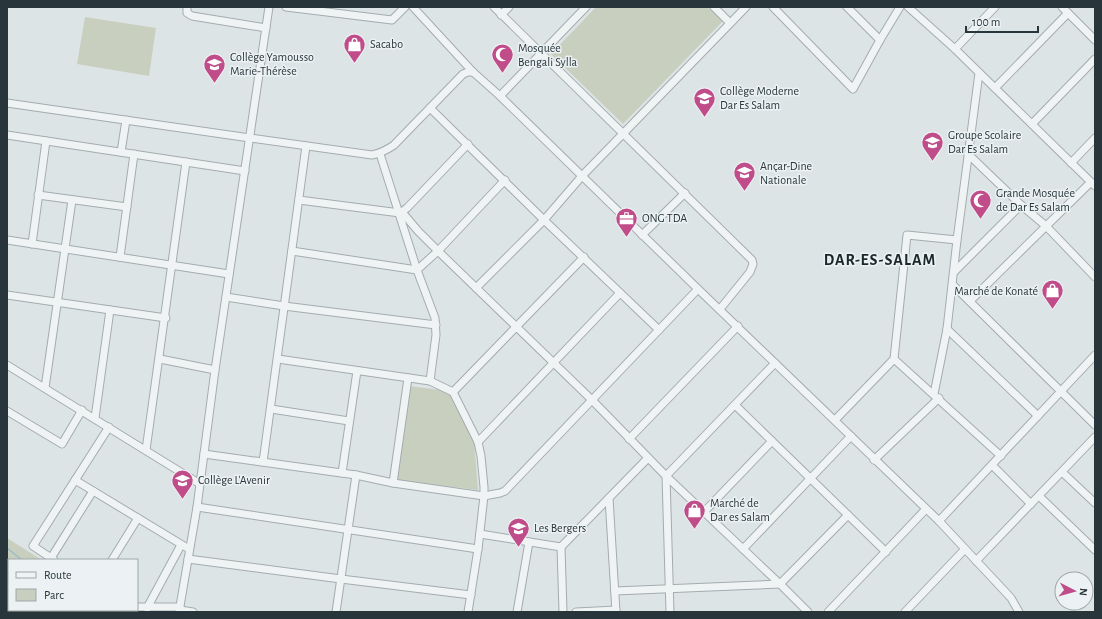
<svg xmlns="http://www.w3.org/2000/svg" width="1102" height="619" font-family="'Alegreya Sans',sans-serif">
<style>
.green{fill:#c9cfbf}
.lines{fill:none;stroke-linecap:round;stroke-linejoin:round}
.stream{stroke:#9bbdc3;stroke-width:1.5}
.minor-casing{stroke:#a3acaf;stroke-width:9}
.minor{stroke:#eff3f4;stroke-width:7}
.labels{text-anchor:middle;stroke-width:3;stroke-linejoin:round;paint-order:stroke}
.poi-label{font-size:12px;fill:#28363b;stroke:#ecf2f3;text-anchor:start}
.district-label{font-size:16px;font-weight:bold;letter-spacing:1px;fill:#1a272b;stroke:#ecf2f3}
</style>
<rect width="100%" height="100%" fill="#dde4e6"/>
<g class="green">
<polygon points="596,7 708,7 723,21 623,124 551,54"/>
<polygon points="85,17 156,28 149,76 77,64"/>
<polygon points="409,386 457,392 474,440 478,490 396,480"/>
<polygon points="7,538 42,560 9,560 9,564 7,561"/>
</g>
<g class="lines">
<g class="stream">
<polyline points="7,548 22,560"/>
<polyline points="50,610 50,612"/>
</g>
<defs>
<g id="minor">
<polyline points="187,7 187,13 192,16 266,28"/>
<polyline points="286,7 392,20 405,7"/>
<polyline points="413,7 473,72 500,96 698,289 939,521 1011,598 1019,612"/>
<polyline points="494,7 752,260 753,264 750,272 720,309"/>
<polyline points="714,7 730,23"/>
<polyline points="773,7 853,89 880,40 900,7"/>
<polyline points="847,7 880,40"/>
<polyline points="908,7 955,49 1095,186"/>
<polyline points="1062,7 1095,40"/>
<polyline points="501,15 509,7"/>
<polyline points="955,49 995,7"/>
<polyline points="995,88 1068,13"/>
<polyline points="500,96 586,7"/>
<path d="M7,103L250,138L372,155C381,153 387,150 394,145L463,74L468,72H473"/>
<polyline points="430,108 544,220 659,330"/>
<polyline points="1032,124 1095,59"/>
<polyline points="7,135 245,171"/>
<polyline points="121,152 126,120"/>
<polyline points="380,154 417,270 435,318 436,335 430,381"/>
<polyline points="968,154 1021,205 1046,226 1095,277"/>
<polyline points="1071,163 1095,138"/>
<polyline points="38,195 127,207"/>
<polyline points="299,200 400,213 407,208 468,144"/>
<polyline points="402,212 418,231 438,251 592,400 666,476 780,584 808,612"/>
<polyline points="642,235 685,193"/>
<polyline points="7,240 229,274"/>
<polyline points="32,244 46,141"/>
<polyline points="292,251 417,270 438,251 505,180"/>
<polyline points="120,257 134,154"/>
<polyline points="955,271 1021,205"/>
<polyline points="953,285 1095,425"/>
<polyline points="476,288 544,220 582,176 746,7"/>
<polyline points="7,295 166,318"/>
<polyline points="226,297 284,306 436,325"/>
<polyline points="970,301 1091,182"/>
<polyline points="947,329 1038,416"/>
<polyline points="160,359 215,370"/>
<polyline points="278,359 430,381 453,392 478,442 481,456 484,487 484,496 478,549 468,612"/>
<polyline points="894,359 1001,456"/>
<polyline points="7,365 200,484"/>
<polyline points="45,388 72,200"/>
<polyline points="453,392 584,257"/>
<polyline points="934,394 947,329 957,240 979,73"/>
<polyline points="735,405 886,552"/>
<polyline points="271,409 349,421"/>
<polyline points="7,411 62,444 82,410"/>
<polyline points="95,418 110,310"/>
<polyline points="835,420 894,359 907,235 957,240"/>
<polyline points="629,439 738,326"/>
<polyline points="478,442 620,293"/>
<polyline points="146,450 186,162"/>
<polyline points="204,454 356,475 393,483 484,496 500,493 505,491 698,289"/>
<polyline points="874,460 939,398"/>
<polyline points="263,462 306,146"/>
<polyline points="992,465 1031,504"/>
<polyline points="1062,472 1095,503"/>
<polyline points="342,473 357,371"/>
<polyline points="75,480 189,549"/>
<polyline points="393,483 408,378"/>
<polyline points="1039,496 1095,550"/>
<polyline points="609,498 616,612"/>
<polyline points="197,507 478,549"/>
<polyline points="704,512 772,441"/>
<polyline points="939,521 1095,355"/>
<polyline points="480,534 561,547 648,458"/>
<polyline points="561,547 563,612"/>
<polyline points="743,549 851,436"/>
<polyline points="51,558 93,491"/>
<polyline points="188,559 341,579 471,595"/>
<polyline points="54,560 33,546 109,427"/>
<polyline points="112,560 138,518"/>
<polyline points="976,561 1095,437"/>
<polyline points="7,589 9,592"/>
<polyline points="615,591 780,584 848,515"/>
<polyline points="137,607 180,607"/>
<polyline points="147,608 181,545"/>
<polyline points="19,610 20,612"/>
<polyline points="180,610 193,612"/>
<polyline points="86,612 86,610"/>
<polyline points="179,612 197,507 215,370 269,7"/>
<polyline points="336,612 356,475"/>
<polyline points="517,612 529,542"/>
<polyline points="576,612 616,610"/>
<polyline points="670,612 666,476 775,363"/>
<polyline points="828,612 926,509"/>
<polyline points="905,612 965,549"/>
</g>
</defs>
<use href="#minor" class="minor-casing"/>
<use href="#minor" class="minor"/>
</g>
<defs>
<symbol id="shop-pin" viewBox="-11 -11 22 30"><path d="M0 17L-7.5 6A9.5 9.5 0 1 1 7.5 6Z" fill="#c04c8a" stroke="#ecf2f3"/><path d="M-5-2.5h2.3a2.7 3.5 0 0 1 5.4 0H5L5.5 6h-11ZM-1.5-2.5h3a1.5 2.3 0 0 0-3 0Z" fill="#fff"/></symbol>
<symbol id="mosque-pin" viewBox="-11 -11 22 30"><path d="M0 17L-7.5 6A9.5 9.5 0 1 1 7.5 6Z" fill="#c04c8a" stroke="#ecf2f3"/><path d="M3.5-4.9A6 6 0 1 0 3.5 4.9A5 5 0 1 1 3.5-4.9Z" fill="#fff"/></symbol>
<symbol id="school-pin" viewBox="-11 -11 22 30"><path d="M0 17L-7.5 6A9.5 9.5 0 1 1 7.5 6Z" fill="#c04c8a" stroke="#ecf2f3"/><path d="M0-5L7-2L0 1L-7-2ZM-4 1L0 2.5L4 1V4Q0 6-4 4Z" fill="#fff"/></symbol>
<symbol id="office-pin" viewBox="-11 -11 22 30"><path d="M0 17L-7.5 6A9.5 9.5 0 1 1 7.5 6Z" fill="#c04c8a" stroke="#ecf2f3"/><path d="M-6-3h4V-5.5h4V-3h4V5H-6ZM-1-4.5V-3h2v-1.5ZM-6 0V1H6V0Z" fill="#fff"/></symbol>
</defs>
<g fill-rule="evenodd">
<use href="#shop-pin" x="342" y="32" width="25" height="34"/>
<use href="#mosque-pin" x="490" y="42" width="25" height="34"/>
<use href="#school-pin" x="202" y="52" width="25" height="34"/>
<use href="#school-pin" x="692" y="86" width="25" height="34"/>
<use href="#school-pin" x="920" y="130" width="25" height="34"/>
<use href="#school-pin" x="732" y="160" width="25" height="34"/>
<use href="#mosque-pin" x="968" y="188" width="25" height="34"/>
<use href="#office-pin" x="614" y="206" width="25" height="34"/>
<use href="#shop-pin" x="1040" y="278" width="25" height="34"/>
<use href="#school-pin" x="170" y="468" width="25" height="34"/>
<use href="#shop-pin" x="682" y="498" width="25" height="34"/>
<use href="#school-pin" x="506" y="516" width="25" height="34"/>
</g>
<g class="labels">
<g class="poi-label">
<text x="370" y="48">Sacabo</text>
<text x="518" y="52">Mosquée<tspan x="518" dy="14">Bengali Sylla</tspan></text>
<text x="230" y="61">Collège Yamousso<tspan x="230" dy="14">Marie-Thérèse</tspan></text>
<text x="720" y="95">Collège Moderne<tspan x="720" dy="14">Dar Es Salam</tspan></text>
<text x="948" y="139">Groupe Scolaire<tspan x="948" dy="14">Dar Es Salam</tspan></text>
<text x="760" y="170">Ançar-Dine<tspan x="760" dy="14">Nationale</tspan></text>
<text x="996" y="197">Grande Mosquée<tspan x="996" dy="14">de Dar Es Salam</tspan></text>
<text x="642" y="222">ONG TDA</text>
<text x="1038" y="295" text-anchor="end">Marché de Konaté</text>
<text x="198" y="484">Collège L'Avenir</text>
<text x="710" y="507">Marché de<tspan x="710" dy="14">Dar es Salam</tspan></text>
<text x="534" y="532">Les Bergers</text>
</g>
<g class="district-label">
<text x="880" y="265">DAR-ES-SALAM</text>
</g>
</g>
<rect width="1102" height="619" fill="none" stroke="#28363b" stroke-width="16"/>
<rect x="8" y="559" width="130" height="52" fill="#ecf2f3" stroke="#9ea7a9"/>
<rect x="16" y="572" width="20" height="6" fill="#eff3f4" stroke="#9ea7a9"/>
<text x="44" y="579" font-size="12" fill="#28363b">Route</text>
<rect x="16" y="589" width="20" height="12" fill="#c9cfbf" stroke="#9ea7a9"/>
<text x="44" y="599" font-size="12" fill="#28363b">Parc</text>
<g transform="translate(1074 591) rotate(96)"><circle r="19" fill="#ecf2f3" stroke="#9ea7a9"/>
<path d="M0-3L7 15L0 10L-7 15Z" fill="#c04c8a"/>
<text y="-6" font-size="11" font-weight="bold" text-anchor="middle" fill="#28363b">N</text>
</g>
<path d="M966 26v6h72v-6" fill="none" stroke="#28363b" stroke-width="2"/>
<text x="972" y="26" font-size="12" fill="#28363b" stroke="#ecf2f3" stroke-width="3" paint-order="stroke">100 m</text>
</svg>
